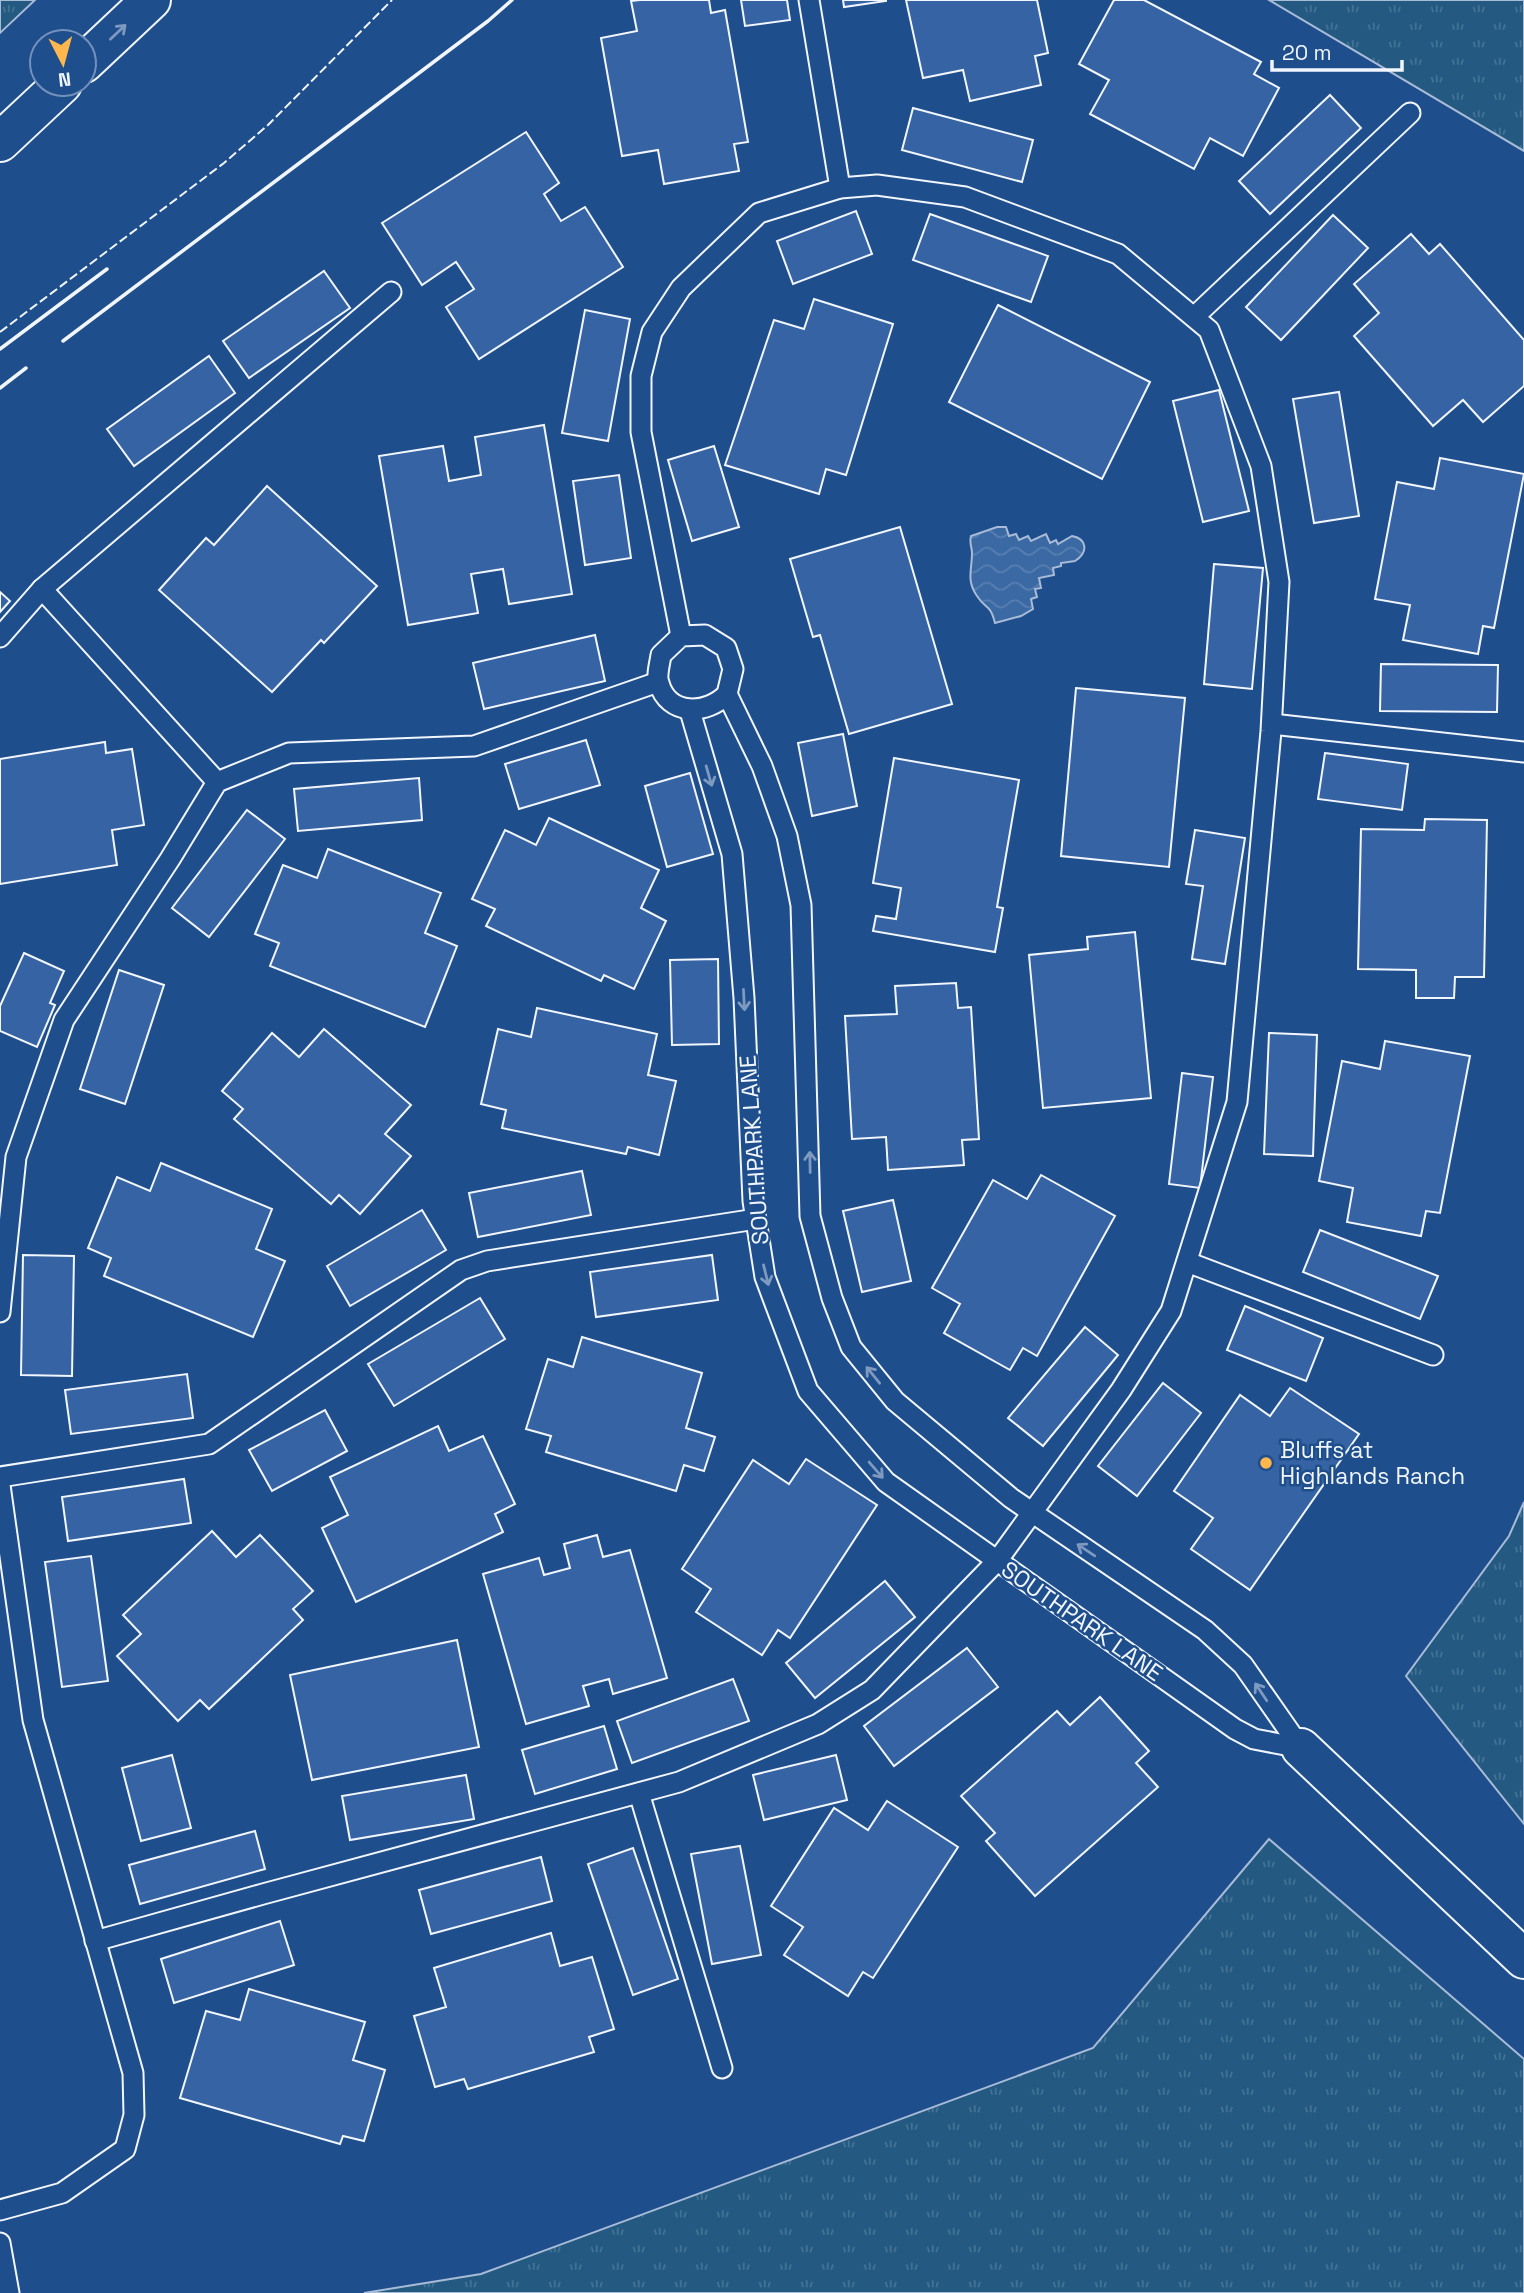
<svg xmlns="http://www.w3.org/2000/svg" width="1524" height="2293" font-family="'Space Grotesk',sans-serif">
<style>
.grass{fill:url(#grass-tufts);stroke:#a8bbd7;stroke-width:2}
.water{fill:url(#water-waves);stroke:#a8bbd7;stroke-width:2}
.building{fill:#3563a3;stroke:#f2f6ff;stroke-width:2}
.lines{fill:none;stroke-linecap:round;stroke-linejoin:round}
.lane-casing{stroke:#f2f6ff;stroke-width:23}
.street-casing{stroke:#f2f6ff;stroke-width:42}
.highway-casing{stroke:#f2f6ff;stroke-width:42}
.lane{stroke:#1f4e8c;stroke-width:19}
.street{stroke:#1f4e8c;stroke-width:38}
.highway{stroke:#1f4e8c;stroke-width:38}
.fence{stroke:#f2f6ff;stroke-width:2;stroke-dasharray:9 3.5;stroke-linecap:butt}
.wall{stroke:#f2f6ff;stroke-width:3.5}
.oneway{stroke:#7e9ac0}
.poi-dot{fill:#ffb74d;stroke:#1f4e8c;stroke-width:2.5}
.labels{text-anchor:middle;stroke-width:5;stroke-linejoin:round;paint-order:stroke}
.street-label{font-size:23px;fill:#f2f6ff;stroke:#1f4e8c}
.poi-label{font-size:23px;fill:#f2f6ff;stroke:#1f4e8c;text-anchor:start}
</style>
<defs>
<pattern id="grass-tufts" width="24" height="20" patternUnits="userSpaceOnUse" patternTransform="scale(1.75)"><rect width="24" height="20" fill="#245a82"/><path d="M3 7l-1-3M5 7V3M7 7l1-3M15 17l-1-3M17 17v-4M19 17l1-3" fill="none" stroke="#447295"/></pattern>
<pattern id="water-waves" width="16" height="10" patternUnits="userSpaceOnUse" patternTransform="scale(1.75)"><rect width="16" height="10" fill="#3b69a3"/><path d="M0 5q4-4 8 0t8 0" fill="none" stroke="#587fb1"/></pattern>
</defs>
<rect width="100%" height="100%" fill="#1f4e8c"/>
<g class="grass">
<polygon points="0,0 35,0 0,33"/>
<polygon points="1269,0 1524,0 1524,151"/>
<polygon points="1524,1502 1524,1824 1406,1676 1509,1536"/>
<polygon points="1269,1839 1524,2059 1524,2293 364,2293 481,2274 1093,2048"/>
</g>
<path class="water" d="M997,527H1006L1009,536L1016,534L1019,540L1028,536L1031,541L1046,534L1050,543L1056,540L1058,544L1072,536C1088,539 1088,553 1075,561L1061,563V566L1053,568L1054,575L1039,578L1041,588L1035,589L1037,597L1031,599L1033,609L1021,616L995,623C990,603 986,610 977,596C966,580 972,570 972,553C972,547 969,543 971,536Z"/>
<g class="building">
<polygon points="640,0 709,0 711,13 725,10 748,142 734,144 739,171 664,184 658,150 622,156 601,38 637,31 631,1"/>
<polygon points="741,0 787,0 790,20 745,26"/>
<polygon points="843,0 886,0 886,1 844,7"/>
<polygon points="906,0 1037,0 1048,53 1035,56 1041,85 970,101 963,70 923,78"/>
<polygon points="1114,0 1144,0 1261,62 1254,74 1279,88 1243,156 1210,138 1194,169 1090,114 1109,80 1079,64"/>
<polygon points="1330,95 1361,128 1270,214 1239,181"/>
<polygon points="913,108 1033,140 1022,182 902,150"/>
<polygon points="526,132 559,183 544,194 561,221 585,207 623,267 479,359 446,307 474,289 456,262 422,285 382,223"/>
<polygon points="856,211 872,254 793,284 777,241"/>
<polygon points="930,214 1048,256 1031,302 913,260"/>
<polygon points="1333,215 1368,248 1281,340 1246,307"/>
<polygon points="1411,234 1429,254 1440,244 1524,340 1524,386 1483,422 1463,400 1433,426 1354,336 1379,313 1354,284"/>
<polygon points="324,271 350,308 249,378 223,341"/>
<polygon points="814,299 893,324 846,475 826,469 819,494 725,465 774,320 804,329"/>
<polygon points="998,305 1150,382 1102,479 949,402"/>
<polygon points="585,310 630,319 608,441 562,433"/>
<polygon points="209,356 235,393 134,466 107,429"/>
<polygon points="1219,390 1249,511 1203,522 1173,401"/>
<polygon points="1339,392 1359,516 1314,523 1293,399"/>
<polygon points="544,425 572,594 509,604 503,569 471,574 478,613 408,625 379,456 443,446 449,481 481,475 475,437"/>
<polygon points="714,446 739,527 692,541 668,460"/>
<polygon points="1440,458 1524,474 1494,628 1483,626 1478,654 1403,640 1410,605 1375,599 1397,482 1434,489"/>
<polygon points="619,475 631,558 585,565 573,481"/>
<polygon points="267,486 377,586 324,643 321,640 272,692 159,590 206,538 214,545"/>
<polygon points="900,527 952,704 849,734 820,635 813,637 790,559"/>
<polygon points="1214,564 1263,568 1252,689 1204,684"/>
<polygon points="0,592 10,601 0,612"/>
<polygon points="595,635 605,681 484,709 473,663"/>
<polygon points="1381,664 1498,665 1497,712 1380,711"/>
<polygon points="1076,688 1185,698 1169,867 1061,856"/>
<polygon points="843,734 857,806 812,816 798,743"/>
<polygon points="586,740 600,785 519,809 505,764"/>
<polygon points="105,742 106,753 132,749 144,825 112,830 117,865 0,884 0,759"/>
<polygon points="1325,753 1408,764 1402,810 1318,799"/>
<polygon points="894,758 1019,780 997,907 1003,908 995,952 873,931 876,916 896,919 901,888 873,883"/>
<polygon points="690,773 713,854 667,867 645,786"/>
<polygon points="419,778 422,820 298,831 294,789"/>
<polygon points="247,810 285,839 209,937 172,908"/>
<polygon points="549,818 659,870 641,908 666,921 634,989 604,975 601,981 486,926 495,909 472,899 505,830 536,845"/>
<polygon points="1425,819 1487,820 1484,977 1455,977 1454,998 1416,998 1416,970 1358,969 1361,829 1424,830"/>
<polygon points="1195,830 1245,838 1225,964 1192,959 1203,886 1186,884"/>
<polygon points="328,849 441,893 425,933 457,946 425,1027 270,966 279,943 255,934 283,865 317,878"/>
<polygon points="1135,932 1151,1098 1043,1108 1029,955 1088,949 1087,937"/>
<polygon points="24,953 64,971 50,1003 55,1005 37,1047 0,1031 0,1006"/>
<polygon points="718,959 719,1044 672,1045 670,960"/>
<polygon points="119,970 164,985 125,1104 80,1089"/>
<polygon points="956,983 958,1008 971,1007 979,1139 962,1140 964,1165 888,1170 886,1137 852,1139 845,1016 897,1014 895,986"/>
<polygon points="537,1008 657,1034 648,1075 676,1081 659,1155 628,1147 626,1154 502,1128 506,1110 481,1104 498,1029 531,1037"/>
<polygon points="324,1029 411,1105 385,1134 411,1156 360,1214 339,1195 331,1204 234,1119 243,1109 222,1091 272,1033 299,1057"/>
<polygon points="1269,1033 1317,1035 1313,1156 1264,1154"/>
<polygon points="1385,1041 1470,1056 1440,1213 1426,1211 1421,1236 1347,1222 1353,1188 1319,1181 1342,1061 1380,1069"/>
<polygon points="1182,1073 1213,1077 1200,1188 1169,1184"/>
<polygon points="161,1163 272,1209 256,1249 285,1261 253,1337 104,1276 111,1258 88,1248 117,1177 150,1191"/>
<polygon points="582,1171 591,1215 478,1237 469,1193"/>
<polygon points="1041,1175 1115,1216 1037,1356 1023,1348 1010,1370 944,1333 960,1304 932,1288 993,1180 1027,1199"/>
<polygon points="893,1200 911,1281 862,1292 843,1211"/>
<polygon points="422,1210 446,1250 350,1306 327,1266"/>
<polygon points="1320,1230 1438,1276 1420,1319 1303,1272"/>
<polygon points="23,1255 74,1256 72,1376 21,1375"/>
<polygon points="712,1255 718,1300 596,1317 590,1272"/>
<polygon points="480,1298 505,1339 394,1406 368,1364"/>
<polygon points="1245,1306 1323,1338 1306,1381 1227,1350"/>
<polygon points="1085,1327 1118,1355 1043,1446 1008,1418"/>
<polygon points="582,1337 702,1373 686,1428 715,1437 704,1471 684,1465 676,1491 546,1452 551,1436 526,1429 548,1359 573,1367"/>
<polygon points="187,1374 193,1418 71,1434 65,1390"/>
<polygon points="1163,1383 1201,1413 1137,1496 1098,1466"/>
<polygon points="1290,1388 1359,1434 1250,1590 1191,1549 1213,1518 1174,1491 1240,1395 1270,1416"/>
<polygon points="325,1410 347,1451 272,1491 249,1450"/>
<polygon points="438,1426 449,1451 483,1436 515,1504 495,1514 503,1532 356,1602 322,1528 348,1515 330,1477"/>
<polygon points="806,1459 877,1505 790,1638 778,1630 762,1655 696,1612 711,1589 682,1569 753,1460 789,1484"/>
<polygon points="184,1479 191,1523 68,1541 62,1497"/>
<polygon points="212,1531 236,1557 260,1535 313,1591 293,1609 303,1620 209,1709 200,1700 178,1721 117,1656 141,1634 123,1615"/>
<polygon points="597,1535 603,1557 630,1550 667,1678 613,1694 609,1679 583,1686 589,1706 526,1724 483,1574 539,1558 544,1575 570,1568 564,1544"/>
<polygon points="91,1556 108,1681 62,1687 45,1562"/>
<polygon points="885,1581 915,1617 815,1698 786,1663"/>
<polygon points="457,1640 479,1747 312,1780 290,1675"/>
<polygon points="967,1648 998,1687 894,1766 864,1726"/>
<polygon points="733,1679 749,1721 632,1763 617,1721"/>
<polygon points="1100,1697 1149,1751 1136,1763 1158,1787 1035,1896 986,1841 995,1833 961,1796 1057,1711 1070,1725"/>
<polygon points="604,1726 617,1769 535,1794 522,1750"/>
<polygon points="172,1755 191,1828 141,1841 122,1768"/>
<polygon points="836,1755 847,1800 764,1820 753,1775"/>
<polygon points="466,1775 474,1819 350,1840 342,1796"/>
<polygon points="887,1801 958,1847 873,1978 863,1972 848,1996 784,1955 803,1927 771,1906 834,1808 868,1830"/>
<polygon points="255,1831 265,1869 140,1904 129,1865"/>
<polygon points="740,1846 761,1955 712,1964 691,1854"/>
<polygon points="633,1848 678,1979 633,1995 588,1864"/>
<polygon points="541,1857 552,1901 431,1934 419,1890"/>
<polygon points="280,1921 294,1965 174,2003 161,1959"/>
<polygon points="551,1933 560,1966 592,1957 614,2029 589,2037 594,2052 468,2089 464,2079 435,2087 414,2016 446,2007 434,1968"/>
<polygon points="249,1989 365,2022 353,2060 385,2070 364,2141 343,2136 340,2144 180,2098 206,2011 240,2020"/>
</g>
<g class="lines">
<defs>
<g id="lane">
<polyline points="809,0 840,188"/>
<polyline points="1194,317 1410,113"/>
<polyline points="42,589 217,782"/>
<polyline points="0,637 42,589 391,292"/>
<path d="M727,694C707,715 668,716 659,683C656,676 660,663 661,655L681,636L705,635L726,648L733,669L727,694L762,766L787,836L801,905L810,1216L832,1298L851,1347L895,1401L1011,1498L1205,1630L1243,1665L1301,1748"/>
<polyline points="690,711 732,854 744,998 753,1201 765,1277 808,1391 886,1482 1235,1729 1254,1739 1301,1748"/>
<polyline points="1272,724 1524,752"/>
<polyline points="1187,1262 1433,1355"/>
<polyline points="0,1312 16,1157 64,1020 170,859 217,782 289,753 474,746 658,682"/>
<polyline points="0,1477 209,1444 461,1270 487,1261 756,1219"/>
<polyline points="0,1485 33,1720 133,2073 134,2115 125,2149 62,2193 0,2210"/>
<polyline points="639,1793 722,2068"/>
<polyline points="95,1941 263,1894 679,1782 818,1724 872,1690 997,1561 1121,1390 1171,1311 1237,1102 1271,731 1279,582 1261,466 1209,330 1118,254 965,197 877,185 840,188 759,213 681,288 652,332 641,376 641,432 681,636"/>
<polyline points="0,2243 9,2293"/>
</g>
<polyline id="street" points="1301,1748 1524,1959"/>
<g id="highway">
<polyline points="84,63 151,0"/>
<polyline points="0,142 62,84"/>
</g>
</defs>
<use href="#lane" class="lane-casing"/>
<use href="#street" class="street-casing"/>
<use href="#highway" class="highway-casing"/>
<use href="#lane" class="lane"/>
<use href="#street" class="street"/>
<use href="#highway" class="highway"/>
<polyline class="fence" points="0,332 224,163 268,125 392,0"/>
<g class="wall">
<polyline points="63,341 488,21 512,0"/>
<polyline points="0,349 107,269"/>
<polyline points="0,388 26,368"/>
</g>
</g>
<defs><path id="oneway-shaft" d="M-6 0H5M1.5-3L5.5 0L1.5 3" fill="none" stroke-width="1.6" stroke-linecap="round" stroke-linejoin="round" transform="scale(1.75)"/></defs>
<g class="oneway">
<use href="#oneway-shaft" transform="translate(118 32) rotate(-43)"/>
<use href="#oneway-shaft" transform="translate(709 776) rotate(74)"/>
<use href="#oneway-shaft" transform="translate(744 1000) rotate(87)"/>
<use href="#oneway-shaft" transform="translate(810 1162) rotate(-91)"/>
<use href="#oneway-shaft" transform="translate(766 1275) rotate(76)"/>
<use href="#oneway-shaft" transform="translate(873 1375) rotate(-129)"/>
<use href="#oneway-shaft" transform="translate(876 1470) rotate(49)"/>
<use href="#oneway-shaft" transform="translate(1086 1550) rotate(-146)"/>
<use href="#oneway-shaft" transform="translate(1261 1692) rotate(-124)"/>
</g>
<circle class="poi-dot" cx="1266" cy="1463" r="7"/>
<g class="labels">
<g class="street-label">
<text transform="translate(754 1150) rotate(-94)" y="8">SOUTHPARK LANE</text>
<text transform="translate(1082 1621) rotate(35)" y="8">SOUTHPARK LANE</text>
</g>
<g class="poi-label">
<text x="1280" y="1458">Bluffs at<tspan x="1280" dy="26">Highlands Ranch</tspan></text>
</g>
</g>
<g transform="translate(63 63) rotate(174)"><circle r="33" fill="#1f4e8c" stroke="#7391ba" stroke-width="2"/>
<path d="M0-5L12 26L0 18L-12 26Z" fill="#ffb74d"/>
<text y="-10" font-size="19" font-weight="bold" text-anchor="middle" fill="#f2f6ff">N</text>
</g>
<path d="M1272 60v10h130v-10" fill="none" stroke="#f2f6ff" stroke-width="3.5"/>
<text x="1282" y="60" font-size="21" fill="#f2f6ff" stroke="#1f4e8c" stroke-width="5" paint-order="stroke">20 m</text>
</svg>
